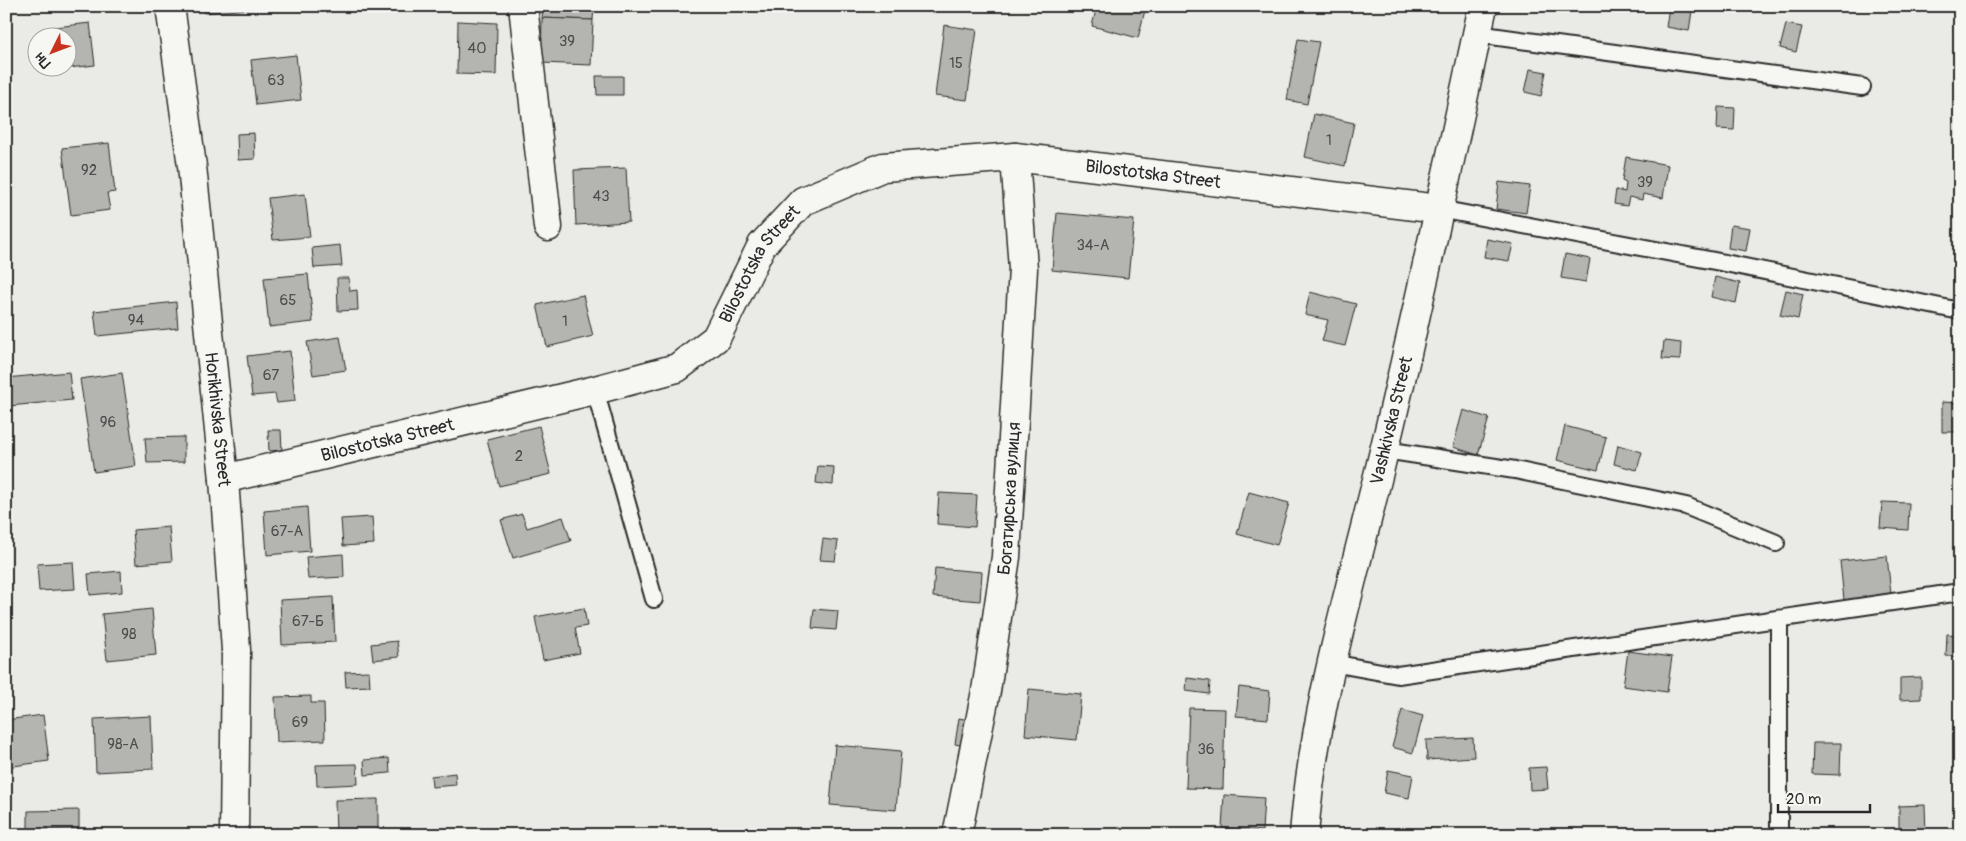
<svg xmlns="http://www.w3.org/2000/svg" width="1966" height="841" font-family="Pangolin,sans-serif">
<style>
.building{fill:#b4b4b1;stroke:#2b2b2b}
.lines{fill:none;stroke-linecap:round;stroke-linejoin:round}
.service-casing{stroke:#2b2b2b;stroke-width:20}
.minor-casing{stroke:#2b2b2b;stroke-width:31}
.tertiary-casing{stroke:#2b2b2b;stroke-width:31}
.service{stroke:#f6f6f2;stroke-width:16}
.minor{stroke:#f6f6f2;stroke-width:28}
.tertiary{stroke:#f6f6f2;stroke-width:28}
.labels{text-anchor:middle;stroke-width:5;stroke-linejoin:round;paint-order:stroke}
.number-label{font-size:15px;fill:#4d4d4c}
.street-label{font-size:18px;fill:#2b2b2b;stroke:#f6f6f2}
</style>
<rect width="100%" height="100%" fill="#eaeae6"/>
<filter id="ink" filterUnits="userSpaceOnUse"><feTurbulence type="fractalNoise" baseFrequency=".02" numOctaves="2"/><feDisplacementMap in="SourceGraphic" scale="10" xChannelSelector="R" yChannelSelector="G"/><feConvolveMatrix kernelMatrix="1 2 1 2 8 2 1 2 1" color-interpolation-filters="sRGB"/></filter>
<g filter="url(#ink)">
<g class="building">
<polygon points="203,6 248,6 248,9 204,13"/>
<polygon points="543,6 594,6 593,20 542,18"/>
<polygon points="1097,6 1146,6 1138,38 1092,26"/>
<polygon points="1669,7 1692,11 1689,31 1666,27"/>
<polygon points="542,18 593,20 591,65 541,63"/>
<polygon points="458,21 497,23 496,75 457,74"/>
<polygon points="90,23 95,65 52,70 52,68 68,68 68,38 48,38 47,28"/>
<polygon points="1786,24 1802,27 1796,52 1780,48"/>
<polygon points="944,25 977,30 967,100 935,96"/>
<polygon points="1298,39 1319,42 1307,104 1287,100"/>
<polygon points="296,55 301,100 256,105 251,60"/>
<polygon points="1530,69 1546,72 1541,96 1525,92"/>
<polygon points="596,76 623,76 623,95 597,95"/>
<polygon points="1718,107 1735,108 1734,130 1717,129"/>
<polygon points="1314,114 1354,123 1345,166 1305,157"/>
<polygon points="254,133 255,159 238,160 237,134"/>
<polygon points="109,143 115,192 107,193 110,210 71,215 62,148"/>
<polygon points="1626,157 1668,165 1663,198 1643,194 1642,200 1629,197 1627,206 1614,204 1616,190 1625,192 1626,183 1622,181"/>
<polygon points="626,168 629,222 576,225 574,170"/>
<polygon points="1499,182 1530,186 1526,213 1496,209"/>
<polygon points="305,194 310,237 273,240 268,198"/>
<polygon points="1057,213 1134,220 1128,278 1052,270"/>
<polygon points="1731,225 1750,228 1746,251 1728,248"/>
<polygon points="1487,239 1513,244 1509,261 1484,257"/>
<polygon points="340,245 342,266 314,268 312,248"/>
<polygon points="1565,254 1590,259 1586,282 1561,278"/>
<polygon points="308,274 313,322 269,327 264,278"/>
<polygon points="1715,277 1740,283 1736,303 1711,297"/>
<polygon points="337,278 349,278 350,291 357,290 358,310 338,311"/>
<polygon points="1786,290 1803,294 1798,319 1780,315"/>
<polygon points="1310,292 1356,304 1345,346 1322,341 1328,320 1305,315"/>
<polygon points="583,295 593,336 547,347 537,305"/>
<polygon points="176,302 178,328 97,336 94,311"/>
<polygon points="340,337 346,370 313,375 307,342"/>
<polygon points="1664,341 1681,343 1680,360 1662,359"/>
<polygon points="290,351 295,401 277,403 275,394 252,396 247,356"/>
<polygon points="69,372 72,400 9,406 6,378"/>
<polygon points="122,373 136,466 94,472 80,379"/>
<polygon points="1942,402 1960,403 1960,432 1942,432"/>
<polygon points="1463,410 1489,418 1478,455 1453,447"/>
<polygon points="539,426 551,474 499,486 487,439"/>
<polygon points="1565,426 1606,437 1598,470 1557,460"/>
<polygon points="268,430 281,430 282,450 269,451"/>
<polygon points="184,437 184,462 147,463 145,438"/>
<polygon points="1618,445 1642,452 1637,470 1614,464"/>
<polygon points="818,466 834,467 833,485 816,483"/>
<polygon points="1249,492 1289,503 1277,545 1237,534"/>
<polygon points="939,493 977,495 975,527 937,524"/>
<polygon points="1882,502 1909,503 1908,530 1880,528"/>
<polygon points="307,507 310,551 267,555 264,511"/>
<polygon points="522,514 527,528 563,517 571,541 513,558 501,520"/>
<polygon points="372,517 374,544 343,546 341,519"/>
<polygon points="169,527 172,561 136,564 133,530"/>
<polygon points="823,539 838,541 835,561 820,560"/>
<polygon points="343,554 344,577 308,579 306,557"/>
<polygon points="1887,556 1891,594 1844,600 1840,561"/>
<polygon points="73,562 75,589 39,591 37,564"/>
<polygon points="935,568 982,572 980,601 933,597"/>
<polygon points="121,571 122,592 90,595 88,574"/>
<polygon points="333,597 335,642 282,645 280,600"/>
<polygon points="584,608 587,626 575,628 580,653 543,660 535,617"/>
<polygon points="152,609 156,655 107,660 102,614"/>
<polygon points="814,609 838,611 836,630 812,628"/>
<polygon points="1947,634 1960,635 1960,657 1946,656"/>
<polygon points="397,641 399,657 373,660 371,644"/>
<polygon points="1628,651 1672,657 1667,692 1623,686"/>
<polygon points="369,671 370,686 346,687 345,672"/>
<polygon points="1921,677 1921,699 1900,700 1900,678"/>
<polygon points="1187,678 1210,681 1209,694 1186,691"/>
<polygon points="1239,687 1270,691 1268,719 1236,716"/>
<polygon points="1029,689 1081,694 1077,740 1025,735"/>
<polygon points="311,696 311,703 324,703 325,740 277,742 275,697"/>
<polygon points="1189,708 1225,709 1223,789 1186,788"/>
<polygon points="1402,710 1423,716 1413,753 1392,747"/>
<polygon points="43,715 49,761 6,767 6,720"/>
<polygon points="151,716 153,769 96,772 94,719"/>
<polygon points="959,718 974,721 969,747 955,744"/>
<polygon points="1473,738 1474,757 1427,760 1426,740"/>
<polygon points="1813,743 1841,743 1840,775 1812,774"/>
<polygon points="835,745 901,751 896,810 830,805"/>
<polygon points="389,758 390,773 365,775 364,760"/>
<polygon points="357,764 358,784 317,786 316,765"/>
<polygon points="1546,767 1548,789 1530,790 1529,768"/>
<polygon points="1388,770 1413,775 1409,798 1384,793"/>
<polygon points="455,773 456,785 432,787 431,776"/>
<polygon points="1224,795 1264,798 1262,831 1222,828"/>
<polygon points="378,799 378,835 336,835 335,800"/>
<polygon points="1925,805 1926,834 1909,835 1909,830 1899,830 1899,806"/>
<polygon points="79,810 79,829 28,830 28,811"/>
</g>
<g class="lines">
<defs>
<g id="service">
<polyline points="1477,34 1862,87"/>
<polyline points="1439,209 1725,263 1960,311"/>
<polyline points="595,390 654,599"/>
<polyline points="1385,450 1515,470 1686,506 1776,543"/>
<polyline points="1779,620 1779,835"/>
<polyline points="1332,663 1398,675 1960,592"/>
</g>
<g id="minor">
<polyline points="523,6 548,227"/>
<path id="s1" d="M224,479L595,390L677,368L716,338L762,245L803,201L883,167L1015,157L1439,209"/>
<path id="s2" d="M957,835L986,691L1006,557L1023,269L1015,157"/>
<path id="s3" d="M1304,835C1314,705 1354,578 1384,451C1420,304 1451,155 1483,6"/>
</g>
<g id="tertiary">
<path id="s4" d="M170,6L192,166L224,479L236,650L234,835"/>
</g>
</defs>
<use href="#service" class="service-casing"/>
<use href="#minor" class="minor-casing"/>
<use href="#tertiary" class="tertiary-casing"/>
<use href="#service" class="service"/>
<use href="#minor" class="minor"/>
<use href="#tertiary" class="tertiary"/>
</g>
</g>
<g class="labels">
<g class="number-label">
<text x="567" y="46">39</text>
<text x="477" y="53">40</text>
<text x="956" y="68">15</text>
<text x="276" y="85">63</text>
<text x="1329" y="145">1</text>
<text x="89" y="175">92</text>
<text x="1645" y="187">39</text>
<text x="601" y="201">43</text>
<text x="1093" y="250">34-А</text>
<text x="288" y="305">65</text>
<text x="136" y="325">94</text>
<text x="565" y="326">1</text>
<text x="271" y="380">67</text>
<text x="108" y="427">96</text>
<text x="519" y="461">2</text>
<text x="287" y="536">67-А</text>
<text x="308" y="626">67-Б</text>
<text x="129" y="639">98</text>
<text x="300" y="727">69</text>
<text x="123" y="749">98-А</text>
<text x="1206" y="754">36</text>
</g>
<g class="street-label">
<text dy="6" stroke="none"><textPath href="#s1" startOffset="1038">Bilostotska Street</textPath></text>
<text dy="6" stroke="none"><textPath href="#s1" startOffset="602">Bilostotska Street</textPath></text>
<text dy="6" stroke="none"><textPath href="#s4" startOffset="416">Horikhivska Street</textPath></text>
<text dy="6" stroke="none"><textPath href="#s3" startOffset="424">Vashkivska Street</textPath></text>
<text dy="6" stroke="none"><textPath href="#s1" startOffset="168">Bilostotska Street</textPath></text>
<text dy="6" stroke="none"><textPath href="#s2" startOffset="341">Богатирська вулиця</textPath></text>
</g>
</g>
<rect width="1966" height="841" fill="none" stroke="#f6f6f2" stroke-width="25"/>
<rect x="12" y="12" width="1941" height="816" fill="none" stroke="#2b2b2b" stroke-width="2" filter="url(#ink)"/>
<g transform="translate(52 52) rotate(228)"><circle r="24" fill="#f6f6f2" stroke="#a5a5a2"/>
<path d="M0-4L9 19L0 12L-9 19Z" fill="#c8321e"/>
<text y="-8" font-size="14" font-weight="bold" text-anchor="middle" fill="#2b2b2b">Пн</text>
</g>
<path d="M1778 804v8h92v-8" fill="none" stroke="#2b2b2b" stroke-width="2.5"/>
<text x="1786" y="804" font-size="15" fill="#2b2b2b" stroke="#f6f6f2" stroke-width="4" paint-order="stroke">20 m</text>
</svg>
